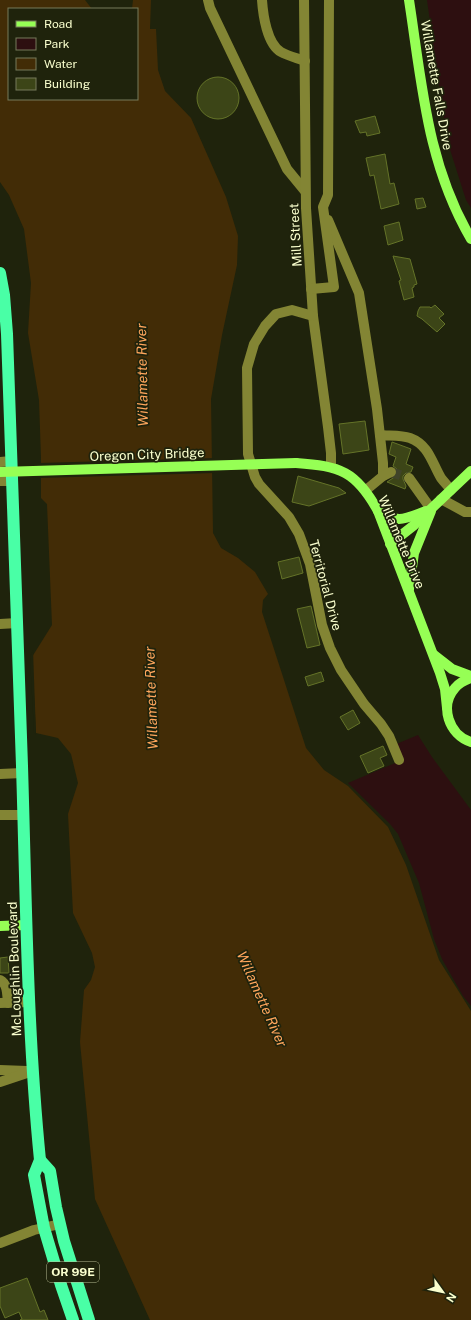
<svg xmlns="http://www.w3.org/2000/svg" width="471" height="1320" font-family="'Public Sans',sans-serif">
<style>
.green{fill:#2d0f10}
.water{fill:#422c06}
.pier{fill:#1f230c}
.building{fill:#3c4517;stroke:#647328}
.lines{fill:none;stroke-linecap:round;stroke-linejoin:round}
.minor-tunnel{stroke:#404429;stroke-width:10;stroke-dasharray:10 5;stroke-linecap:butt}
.minor{stroke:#838534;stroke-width:10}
.major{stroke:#96ff55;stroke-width:10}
.highway{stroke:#49ffa6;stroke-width:12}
.major-bridge{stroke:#96ff55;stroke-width:10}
.labels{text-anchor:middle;stroke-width:3.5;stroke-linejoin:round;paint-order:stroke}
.shield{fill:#1f230c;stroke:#b8bd94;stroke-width:1}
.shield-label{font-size:12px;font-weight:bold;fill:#faffce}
.street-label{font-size:13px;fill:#faffce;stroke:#1f230c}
.water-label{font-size:14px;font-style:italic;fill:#ffa65c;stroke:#1f230c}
</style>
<rect width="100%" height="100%" fill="#1f230c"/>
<g class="green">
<polygon points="427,0 471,0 471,208 466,200 447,140"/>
<polygon points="418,735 432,757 471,810 471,1006 463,996 442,959 434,939 419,883 398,834 390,824 348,783 400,761 394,745"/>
</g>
<polygon class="water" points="0,0 85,0 92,9 9,9 9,99 137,99 137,9 132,9 133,0 151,0 150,29 156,29 158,70 165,91 191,118 226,197 238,236 237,265 222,335 211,399 213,533 221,548 238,558 255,572 268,594 263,600 262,612 306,748 324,770 348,786 388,827 406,865 439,960 471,1011 471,1320 150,1320 95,1199 80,1042 84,990 91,980 95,967 92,953 73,913 68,814 78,783 71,754 58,738 36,733 32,657 52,625 47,504 41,498 41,458 39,400 28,333 31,283 24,229 9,195 0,182"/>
<g class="pier">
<polygon points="214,458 215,473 39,478 39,463"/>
<polygon points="33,650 36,735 34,733 30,657"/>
</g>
<g class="building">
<circle cx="218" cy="98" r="21"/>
<polygon points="375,116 380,133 367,136 366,132 360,133 355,121"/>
<polygon points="385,154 390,184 394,183 399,204 381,209 374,175 370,176 366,158"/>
<polygon points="423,198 426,207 417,209 415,199"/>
<polygon points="399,222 403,240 388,245 384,226"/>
<polygon points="393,256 410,259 417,284 414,285 414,287 412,288 414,297 404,300 399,281 401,280"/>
<polygon points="435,305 444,314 439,318 445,324 437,332 422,319 417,316 418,311 420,307 430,307 431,308"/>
<polygon points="365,421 369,450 343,454 339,424"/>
<polygon points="392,442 411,449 406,464 413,467 411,472 406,473 403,476 403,479 406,486 405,489 387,482 396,476 397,473 397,469 393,466 396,457 389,454"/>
<polygon points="298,476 339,488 346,493 309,506 292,502"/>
<polygon points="299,557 303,573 282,579 278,562"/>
<polygon points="311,606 320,645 307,648 297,609"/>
<polygon points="321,672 324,681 308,686 305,677"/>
<polygon points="353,710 360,723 348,730 340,717"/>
<polygon points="383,746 387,755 380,758 384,766 368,773 360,756"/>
<polygon points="8,957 9,973 0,973 0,958"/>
<polygon points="27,1278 40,1312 44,1310 48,1320 20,1320 22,1319 19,1312 5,1318 0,1306 0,1288"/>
</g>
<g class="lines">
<polyline class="minor-tunnel" points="391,472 409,478"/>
<g class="minor">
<polyline points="208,0 210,8 287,169 305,191"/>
<path d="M262,0C263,15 267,44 281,52C288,56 297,58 305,61"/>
<polyline points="304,0 306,208 313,316 328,427 331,453 331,467"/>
<polyline points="328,220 359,293 377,409 383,463 383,476"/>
<polyline points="311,289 334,287 323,207 328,195 329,0"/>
<polyline points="313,316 292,310 276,314 265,326 254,344 247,368 248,454 255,477 259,484 289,517 299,534 310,564 322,625 330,648 341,670 364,704 381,724 389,736 399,760"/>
<path d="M380,435C389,436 401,435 410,438C429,445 432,463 441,478C444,482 448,486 451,490"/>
<polyline points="0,462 11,461"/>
<polyline points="409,478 431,509"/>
<polyline points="0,481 12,481"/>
<polyline points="366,490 383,476 391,472"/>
<polyline points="441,499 465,512 471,512"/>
<polyline points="0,624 17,623"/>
<polyline points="0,774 22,773"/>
<polyline points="0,815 23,815"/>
<path d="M0,980C8,984 7,995 8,1003"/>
<polyline points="0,1003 30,1002"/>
<polyline points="0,1070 27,1071"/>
<polyline points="0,1082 33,1071"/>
<polyline points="0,1243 34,1230 60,1224"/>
</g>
<g class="major">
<path d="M409,0C422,84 427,164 471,239"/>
<path d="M296,463C340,466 356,471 378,511L440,673L445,689L447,708"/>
<path d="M378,511C399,524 404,519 426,511"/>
<polyline points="390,544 413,526 471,471"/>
<polyline points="409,589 414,553 431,511"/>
<polyline points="434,655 452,669 471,676"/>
<path d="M471,678C465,680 459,683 455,688C439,706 449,735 471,742"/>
<polyline points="0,926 26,925"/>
</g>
<g class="highway">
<path d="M0,273L4,295L7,334C12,478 17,622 22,766C26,897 27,1029 40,1160L34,1175L44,1228L61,1285L73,1320"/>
<polyline points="40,1160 50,1171 56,1207 64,1241 89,1320"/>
</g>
<polyline class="major-bridge" points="0,472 296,463"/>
</g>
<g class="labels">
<rect class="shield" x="47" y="1262" width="52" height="20" rx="3"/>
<g class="shield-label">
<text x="73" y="1276">OR 99E</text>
</g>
<g class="street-label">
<text transform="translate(437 85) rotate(80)" y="5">Willamette Falls Drive</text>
<text transform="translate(295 235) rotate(-93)" y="5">Mill Street</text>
<text transform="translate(147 454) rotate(-2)" y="5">Oregon City Bridge</text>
<text transform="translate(402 542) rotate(67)" y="5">Willamette Drive</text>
<text transform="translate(326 585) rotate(75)" y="5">Territorial Drive</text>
<text transform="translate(14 969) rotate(-92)" y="5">McLoughlin Boulevard</text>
</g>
<g class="water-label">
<text transform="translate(142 375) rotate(-91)" y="5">Willamette River</text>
<text transform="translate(151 698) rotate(-92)" y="5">Willamette River</text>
<text transform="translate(262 999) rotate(66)" y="5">Willamette River</text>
</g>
</g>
<rect x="8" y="8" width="130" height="92" fill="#1f230c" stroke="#777b5a"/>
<rect x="16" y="21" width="20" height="6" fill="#96ff55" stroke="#777b5a"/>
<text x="44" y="28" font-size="12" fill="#faffce">Road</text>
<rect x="16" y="38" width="20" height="12" fill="#2d0f10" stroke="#777b5a"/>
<text x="44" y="48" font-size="12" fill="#faffce">Park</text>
<rect x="16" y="58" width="20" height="12" fill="#422c06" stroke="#777b5a"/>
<text x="44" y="68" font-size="12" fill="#faffce">Water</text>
<rect x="16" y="78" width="20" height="12" fill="#3c4517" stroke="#777b5a"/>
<text x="44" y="88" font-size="12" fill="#faffce">Building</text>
<g transform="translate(443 1292) rotate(123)" stroke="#1f230c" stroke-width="3" paint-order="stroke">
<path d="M0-3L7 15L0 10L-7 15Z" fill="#faffce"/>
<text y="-6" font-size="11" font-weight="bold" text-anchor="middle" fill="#faffce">N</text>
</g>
</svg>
